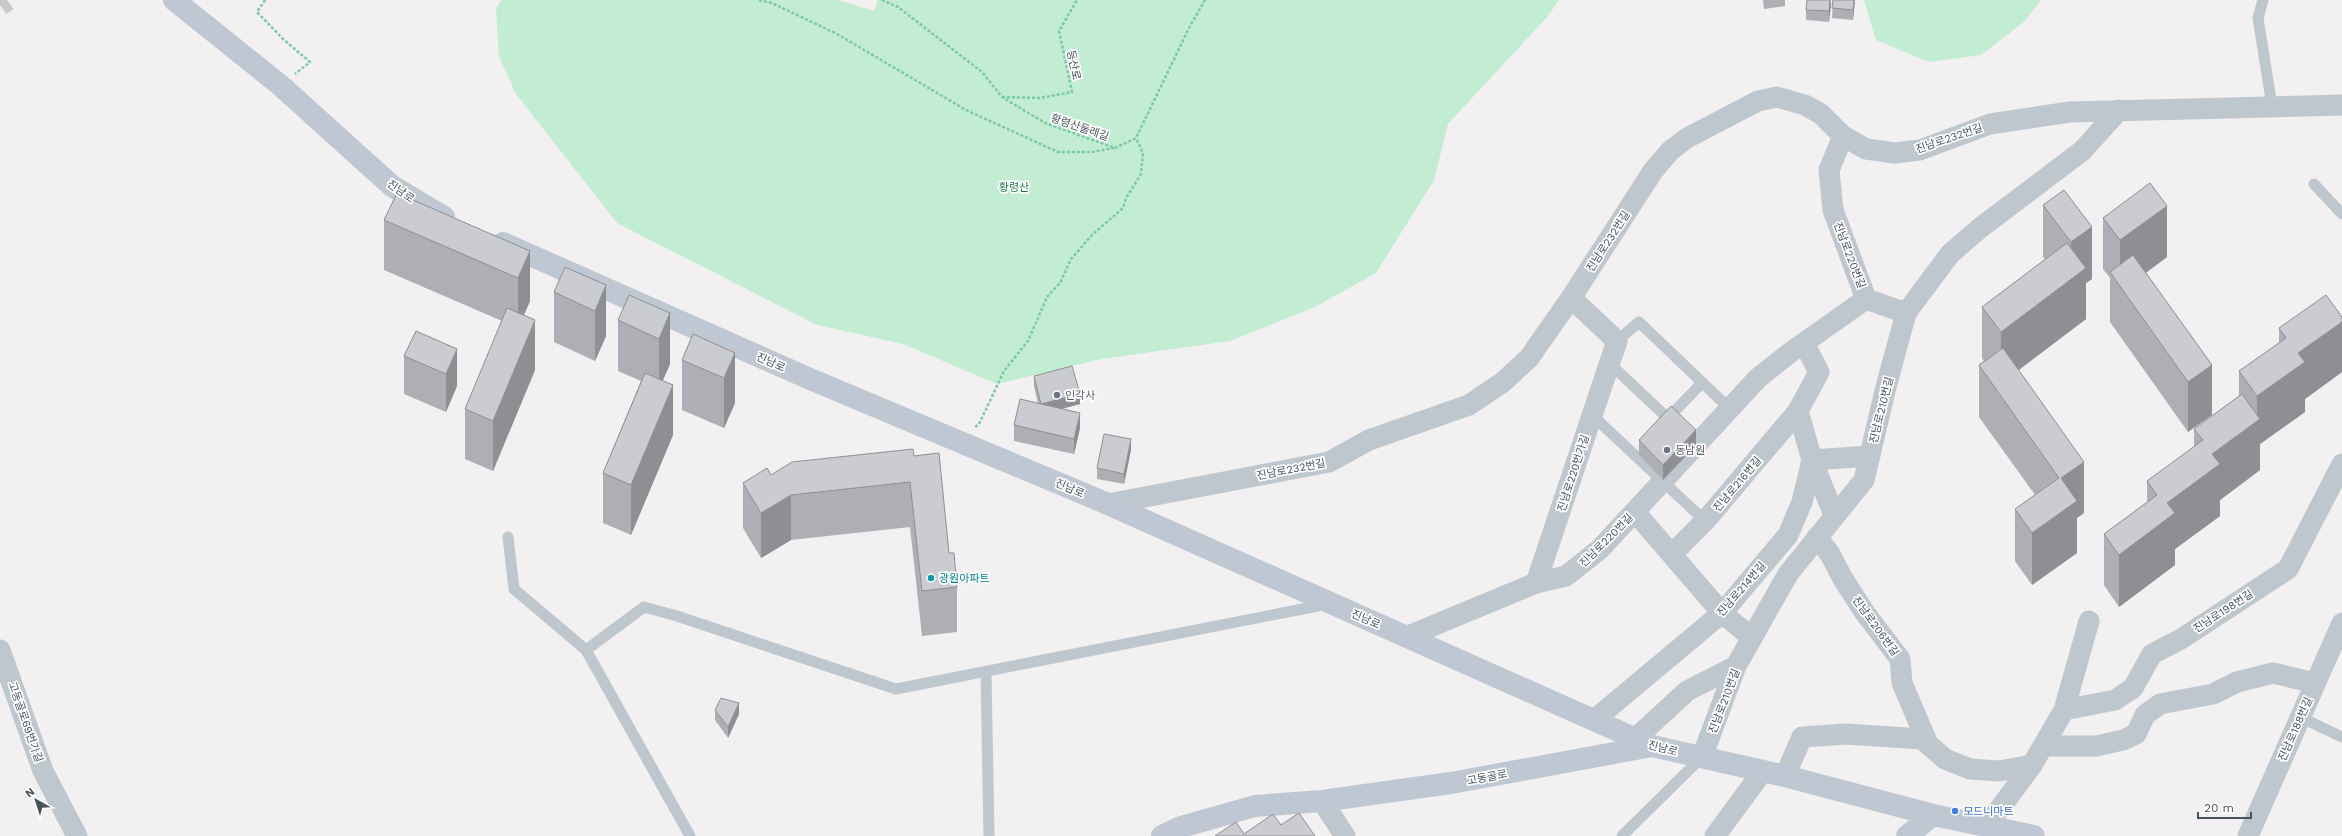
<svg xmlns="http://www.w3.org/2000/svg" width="2342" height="836" font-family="'Work Sans','Noto Sans KR',sans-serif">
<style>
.green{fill:#c2edd2}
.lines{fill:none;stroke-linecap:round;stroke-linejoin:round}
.secondary-tunnel{stroke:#c8c9cb;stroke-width:22;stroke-dasharray:22 11;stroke-linecap:butt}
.path{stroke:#7cc9a3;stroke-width:2.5;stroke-dasharray:3 2;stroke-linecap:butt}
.lane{stroke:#bfc7ce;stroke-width:11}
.street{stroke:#bfc7ce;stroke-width:21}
.secondary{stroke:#bfc8d2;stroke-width:22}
.wall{fill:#aeafb5}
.shaded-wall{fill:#8d8f93}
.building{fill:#caccd2;stroke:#8d8f93}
.worship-dot{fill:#6b7280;stroke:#fff;stroke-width:1.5}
.culture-dot{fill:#0f9aa8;stroke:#fff;stroke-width:1.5}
.shop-dot{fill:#3f7fe0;stroke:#fff;stroke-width:1.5}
.labels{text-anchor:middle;stroke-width:3.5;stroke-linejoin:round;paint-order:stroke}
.street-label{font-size:11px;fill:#49535c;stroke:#fff}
.park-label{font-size:11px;fill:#1d7a4c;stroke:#fff}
.worship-label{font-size:11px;fill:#5b616d;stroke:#fff;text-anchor:start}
.culture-label{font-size:11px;fill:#0d838f;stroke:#fff;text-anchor:start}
.shop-label{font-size:11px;fill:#366cbe;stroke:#fff;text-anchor:start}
</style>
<rect width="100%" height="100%" fill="#f2f0f0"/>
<g class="green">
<polygon points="502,0 839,0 874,11 878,0 1559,0 1548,16 1448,124 1434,180 1376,273 1315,307 1230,341 1101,359 997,384 903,344 817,325 617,223 516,94 499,57 496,8"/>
<polygon points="1864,0 2041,0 2024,22 1981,55 1929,62 1876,40"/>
</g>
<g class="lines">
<polyline class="secondary-tunnel" points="0,5 7,0"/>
<g class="path">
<polyline points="265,0 257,12 283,39 310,62 295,74"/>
<polyline points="759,0 772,3 837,34 966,110 1058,152 1092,152 1114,148"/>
<polyline points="882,0 898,7 982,72 1002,97 1045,123 1115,148 1136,138 1189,28 1205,0"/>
<polyline points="1002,97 1040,98 1072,92 1059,31 1077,0"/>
<polyline points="975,427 979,424 1004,371 1028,341 1047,297 1060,283 1071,259 1092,235 1123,208 1126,198 1141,174 1143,153 1136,138"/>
</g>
<g class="lane">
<polyline points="2263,0 2258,18 2272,106"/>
<polyline points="2314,184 2342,214"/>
<polyline points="1617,341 1639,322 1730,409"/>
<polyline points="1609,363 1674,424"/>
<polyline points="1592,415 1705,521"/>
<polyline points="1668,418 1702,383"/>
<polyline points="508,537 514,589 586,650 690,836"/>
<polyline points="586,650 644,607 677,616 896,689 1328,604"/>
<polyline points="986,672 989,836"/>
<polyline points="2300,717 2342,737"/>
<polyline points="1622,836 1702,757"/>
</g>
<g class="street">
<polyline points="1843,136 1829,170 1833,210 1866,299"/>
<polyline points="1866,299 1906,313"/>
<polyline points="1798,411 1812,460 1834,515"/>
<polyline points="1812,460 1870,456"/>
<polyline points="1108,504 1329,462 1369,440 1469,405 1503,382 1529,358 1571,298 1653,171 1670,151 1687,138 1758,101 1777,97 1805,105 1821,114 1843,136 1866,149 1895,153 1920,150 1990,124 2070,112 2342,105"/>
<polyline points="1635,512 1722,613 1752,638"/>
<polyline points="1817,537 1830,554 1843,579 1865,613 1900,659 1902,683 1928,744"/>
<polyline points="1672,554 1705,521 1798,411 1819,372 1804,343"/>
<polyline points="1536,583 1617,341 1571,298"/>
<polyline points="1406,637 1536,583 1566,576 1600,549 1758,378 1791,352 1866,299"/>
<polyline points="0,650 43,771 77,836"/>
<polyline points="2064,710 2115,700 2133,688 2152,654 2181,639 2288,569 2342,464"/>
<polyline points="1594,720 1722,613 1788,535 1802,502 1812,460"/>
<polyline points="1635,739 1687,691 1736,666"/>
<polyline points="2044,746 2096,746 2123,740 2136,734 2145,715 2160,704 2213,694 2237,682 2273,673 2315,683"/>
<polyline points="1702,757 1736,666 1788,574 1864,480 1886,387 1906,313 1950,254 1980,228 2082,151 2119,110"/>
<polyline points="1785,776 1802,737 1846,734 1922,739 1945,759 1970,769 1999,771 2032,765"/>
<polyline points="1322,801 1345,836"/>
<polyline points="1987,826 2032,765 2064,710 2089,621"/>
<polyline points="1715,836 1763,771"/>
<polyline points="2248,836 2342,623"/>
</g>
<g class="secondary">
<polyline points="174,0 280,85 392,186 444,217"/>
<polyline points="503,243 810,379 1108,504 1652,746 1785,776 1933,815 2034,836"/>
<polyline points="1162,836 1181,827 1255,806 1322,801 1451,783 1652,746"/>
<polyline points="1907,836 1933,815"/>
</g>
</g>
<g class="wall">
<polygon points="1763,0 1785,0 1785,6 1764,9"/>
<polygon points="1831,0 1829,22 1806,20 1806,10"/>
<polygon points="1833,0 1855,0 1853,20 1832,18"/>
<polygon points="2064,190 2092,279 2086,283 2086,319 2019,370 2084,513 2077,518 2077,553 2032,585 2015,561 2015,509 2035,495 1979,417 1979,365 1984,361 1982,358 1982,307 2045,259 2043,257 2043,205"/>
<polygon points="2103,218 2167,257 2146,273 2212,365 2188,432 2110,322 2110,278 2103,269"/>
<polygon points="384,220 530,251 530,301 524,315 535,370 493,471 465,459 465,409 502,321 384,270"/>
<polygon points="606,285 606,336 595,361 554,342 554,292"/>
<polygon points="670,313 670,364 663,380 673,435 631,535 603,523 603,473 641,381 618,371 618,320"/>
<polygon points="2342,317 2342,372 2305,399 2305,412 2260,444 2260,470 2220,500 2220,516 2175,549 2175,565 2119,607 2104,585 2104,534 2147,502 2147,481 2194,447 2194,429 2239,396 2239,371 2279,343 2279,328"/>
<polygon points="416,331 457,386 446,412 404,394 404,356"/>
<polygon points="735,353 735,403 724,428 682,410 682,360"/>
<polygon points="1034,376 1080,404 1062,409 1080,428 1074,454 1014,441 1014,425 1038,403 1034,387"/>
<polygon points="1639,440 1696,445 1663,480 1639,455"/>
<polygon points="1131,450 1124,484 1097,479 1097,468"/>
<polygon points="914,456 949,553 957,587 957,632 922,636 910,527 791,540 761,558 743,528 743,483 771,475"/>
<polygon points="715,710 739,714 728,738 715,720"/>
</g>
<g class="shaded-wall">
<polygon points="1830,0 1831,5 1829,22 1829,11"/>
<polygon points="1854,0 1855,0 1853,20 1853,10"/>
<polygon points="2167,206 2167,257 2122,290 2120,286 2120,240"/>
<polygon points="2092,227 2092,279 2086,283 2086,319 2001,383 2001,332 2071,279 2071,242"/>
<polygon points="530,251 530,301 518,328 518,278"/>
<polygon points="606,285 606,336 595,361 595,311"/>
<polygon points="670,313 670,364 659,389 659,339"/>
<polygon points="535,320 535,370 493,471 493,421"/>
<polygon points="2342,322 2342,372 2305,399 2305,412 2260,444 2260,470 2220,500 2220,516 2175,549 2175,565 2119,607 2119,555 2212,454 2257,421 2257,396 2298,353"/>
<polygon points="457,349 457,386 446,412 446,374"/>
<polygon points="735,353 735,403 724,428 724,378"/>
<polygon points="2212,365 2212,415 2188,432 2188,382"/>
<polygon points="673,385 673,435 631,535 631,485"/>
<polygon points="1080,394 1080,404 1041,414 1041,404"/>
<polygon points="1080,413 1080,428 1074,454 1074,439"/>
<polygon points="1696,430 1696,445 1663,480 1663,465"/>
<polygon points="1131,439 1131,450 1124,484 1124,474"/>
<polygon points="2084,462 2084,513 2077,518 2077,553 2032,585 2032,533 2061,478"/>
<polygon points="791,495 791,540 761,558 761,513"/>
<polygon points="739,703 739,714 728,738 728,727"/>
</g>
<g class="building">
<polygon points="1807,0 1830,0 1829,11 1806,10"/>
<polygon points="1833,0 1854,0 1853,10 1832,8"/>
<polygon points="2150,183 2167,206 2120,240 2103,218"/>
<polygon points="2064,190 2092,227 2071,242 2043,205"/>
<polygon points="397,193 530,251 518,278 384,220"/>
<polygon points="2067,243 2086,268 2001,332 1982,307"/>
<polygon points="2133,255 2212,365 2188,382 2110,272"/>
<polygon points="565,267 606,285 595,311 554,292"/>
<polygon points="629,295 670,313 659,339 618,320"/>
<polygon points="2326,295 2342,317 2342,322 2298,353 2305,362 2257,396 2239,371 2286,338 2279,328"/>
<polygon points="507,308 535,320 493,421 465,409"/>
<polygon points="416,331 457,349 446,374 404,356"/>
<polygon points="693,334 735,353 724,378 682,360"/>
<polygon points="2003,348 2084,462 2061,478 2077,501 2032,533 2015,509 2059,478 1979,365"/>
<polygon points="1072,366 1080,394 1041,404 1034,376"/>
<polygon points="645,373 673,385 631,485 603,473"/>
<polygon points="2242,394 2260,419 2212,454 2220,464 2167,503 2175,513 2119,555 2104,534 2157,495 2147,481 2203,440 2194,429"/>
<polygon points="1020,399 1080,413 1074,439 1014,425"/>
<polygon points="1671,406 1696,430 1663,465 1639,440"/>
<polygon points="1104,434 1131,439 1124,474 1097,468"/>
<polygon points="913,449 914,456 939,453 949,553 954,553 957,587 922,591 910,482 791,495 761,513 743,483 767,468 771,475 792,462"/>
<polygon points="721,698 739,703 728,727 715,710"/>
<polygon points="1299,813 1315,836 1215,836 1236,822 1244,834 1273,814 1281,825"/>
</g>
<g class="worship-dot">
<circle cx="1057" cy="395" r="4"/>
<circle cx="1667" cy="450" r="4"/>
</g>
<circle class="culture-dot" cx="931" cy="578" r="4"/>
<circle class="shop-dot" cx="1955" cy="811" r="4"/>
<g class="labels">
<g class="street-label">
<text transform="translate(1074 65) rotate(78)" y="4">등산로</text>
<text transform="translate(1080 127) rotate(19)" y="4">황령산둘레길</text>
<text transform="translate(1949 138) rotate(-19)" y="4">진남로232번길</text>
<text transform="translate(401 191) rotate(35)" y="4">진남로</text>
<text transform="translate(1608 241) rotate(-57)" y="4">진남로232번길</text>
<text transform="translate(1850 255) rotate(69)" y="4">진남로220번길</text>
<text transform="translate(771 362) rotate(24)" y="4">진남로</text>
<text transform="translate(1881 410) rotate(-76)" y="4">진남로210번길</text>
<text transform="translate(1291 469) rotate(-11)" y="4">진남로232번길</text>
<text transform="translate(1573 473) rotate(-72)" y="4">진남로220번가길</text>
<text transform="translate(1737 484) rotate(-50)" y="4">진남로216번길</text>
<text transform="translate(1070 488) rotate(23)" y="4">진남로</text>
<text transform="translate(1606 540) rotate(-45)" y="4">진남로220번길</text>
<text transform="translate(1741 589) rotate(-49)" y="4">진남로214번길</text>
<text transform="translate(2223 611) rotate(-33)" y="4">진남로198번길</text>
<text transform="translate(1366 619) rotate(24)" y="4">진남로</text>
<text transform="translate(1876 626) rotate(54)" y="4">진남로206번길</text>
<text transform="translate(1724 701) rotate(-69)" y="4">진남로210번길</text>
<text transform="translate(26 722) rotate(71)" y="4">고동골로69번가길</text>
<text transform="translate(2295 729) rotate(-66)" y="4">진남로188번길</text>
<text transform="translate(1663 748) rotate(15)" y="4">진남로</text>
<text transform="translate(1487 777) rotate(-11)" y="4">고동골로</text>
</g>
<g class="park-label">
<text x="1014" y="191">황령산</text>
</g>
<g class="worship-label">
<text x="1065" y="399">인각사</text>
<text x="1675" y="454">동남원</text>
</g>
<g class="culture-label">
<text x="939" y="582">광원아파트</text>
</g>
<g class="shop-label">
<text x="1963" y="815">모드니마트</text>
</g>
</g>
<g transform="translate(36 800) rotate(321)" stroke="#ffffff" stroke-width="3" paint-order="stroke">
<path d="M0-3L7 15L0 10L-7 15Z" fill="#49535c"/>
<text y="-6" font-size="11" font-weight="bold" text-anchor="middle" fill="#49535c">N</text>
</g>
<path d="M2198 812v6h53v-6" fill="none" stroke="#49535c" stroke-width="2"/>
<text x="2204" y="812" font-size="12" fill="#49535c" stroke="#ffffff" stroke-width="3" paint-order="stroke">20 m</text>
</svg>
